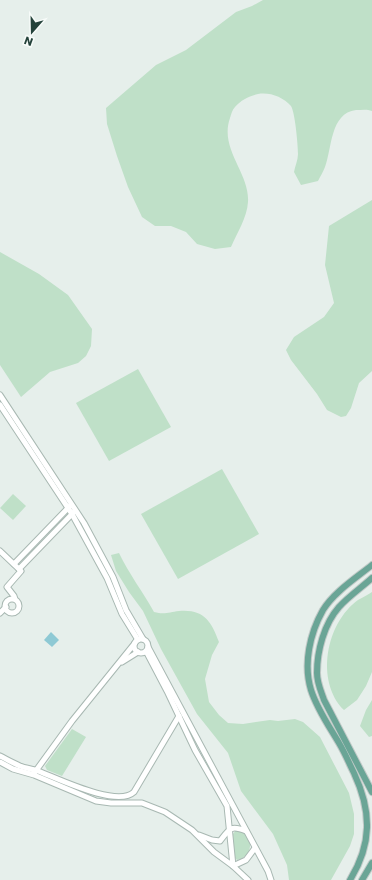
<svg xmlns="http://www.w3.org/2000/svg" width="372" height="880" font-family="Poppins,sans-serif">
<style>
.green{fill:#bfe0c8}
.water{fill:#8ec9d4}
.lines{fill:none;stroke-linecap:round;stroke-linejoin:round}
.minor-casing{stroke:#a8b8b2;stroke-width:7}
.major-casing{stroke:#c2cac8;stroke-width:8}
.minor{stroke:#fff;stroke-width:5}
.major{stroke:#6aa596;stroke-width:6}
</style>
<rect width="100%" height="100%" fill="#e6efeb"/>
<g class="green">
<path d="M263,0H372V111C367,109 362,110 356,110C330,113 332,149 325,167C323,172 320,177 318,181L301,185L294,172C295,166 298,160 298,154C298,145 295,112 291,106C283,97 270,92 258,94C249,96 241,100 235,107C232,110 231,115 230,118C219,149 250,173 248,202C247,218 237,233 231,247L215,249L197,244L186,232L171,226H155L142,217L128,187L117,156L107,124L106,108L156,65L186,50L236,12L252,6Z"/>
<polygon points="372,200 372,371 359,383 351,408 346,416 341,417 327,410 317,394 291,360 286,350 294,337 324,317 334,303 325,265 329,226"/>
<polygon points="0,252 39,274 68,295 92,329 91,346 86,356 78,363 50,372 21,397 0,365"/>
<polygon points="138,369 171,427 109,461 76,403"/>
<polygon points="222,469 259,534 178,579 141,514"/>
<polygon points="13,494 26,506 13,520 0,508"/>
<path d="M119,553C129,574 143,592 154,612C165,615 169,612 179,611C204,609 211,621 219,642L212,655L205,679L209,702L219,715L228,723L243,724L270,720L278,721L295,719L303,722L320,737L349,793L354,814V834L350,846L331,880H289L287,865L273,834L241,791L228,753L197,714L161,649L143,611L129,592L116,571L111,555Z"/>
<path d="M372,592V672L366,686L357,700L344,710C315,681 326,623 358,600C363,597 368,595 372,592Z"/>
<polygon points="372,700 372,736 369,737 360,726 366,710"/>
<polygon points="72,729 86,737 62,776 47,770 45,766"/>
<path d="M236,830C253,831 256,856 237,860L235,858L233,834Z"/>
</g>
<polygon class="water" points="51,632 59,640 52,647 44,640"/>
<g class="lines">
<defs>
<g id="minor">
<polyline points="0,395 84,523 113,577 126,610 143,639"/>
<polyline points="0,405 72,514 107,578 122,614 138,640"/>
<polyline points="0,551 21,571 7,587 14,596 15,599"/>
<polyline points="14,564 70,506"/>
<polyline points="19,569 74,512"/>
<circle cx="12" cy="606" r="7"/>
<polyline points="0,613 6,607"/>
<circle cx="141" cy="646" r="7"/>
<polyline points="148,647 268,871 271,880"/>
<polyline points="146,651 167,691 195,750 227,806 233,866 246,860 255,848"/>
<polyline points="122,662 138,652"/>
<path d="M0,756C6,759 13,763 20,766C25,768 32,769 38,771C57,778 117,808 134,792L179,716"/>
<polyline points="0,762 13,769 34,775 96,801 111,803 142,803 165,812 192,830 214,852 233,866 248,880"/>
<polyline points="35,772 72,721 135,643"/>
<path d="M199,835L212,840L220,841C230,828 231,825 246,831"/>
</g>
<g id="major">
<path d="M372,578C361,588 349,596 339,607C324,624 317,651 317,673C317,683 321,691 324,700L372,792"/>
<path d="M350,880C372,844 372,812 354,773C349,763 345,753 339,743C329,726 317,709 311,690C303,664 310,633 323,610C334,592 356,578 372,565"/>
<polyline points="362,880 372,863"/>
</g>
</defs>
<use href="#minor" class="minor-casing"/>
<use href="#major" class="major-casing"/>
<use href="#minor" class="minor"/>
<use href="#major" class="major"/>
</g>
<g transform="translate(32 32) rotate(200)" stroke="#f7fbf9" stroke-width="3" paint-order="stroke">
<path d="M0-3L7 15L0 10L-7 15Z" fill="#24423a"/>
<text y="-6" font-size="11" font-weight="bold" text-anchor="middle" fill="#24423a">N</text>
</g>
</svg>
